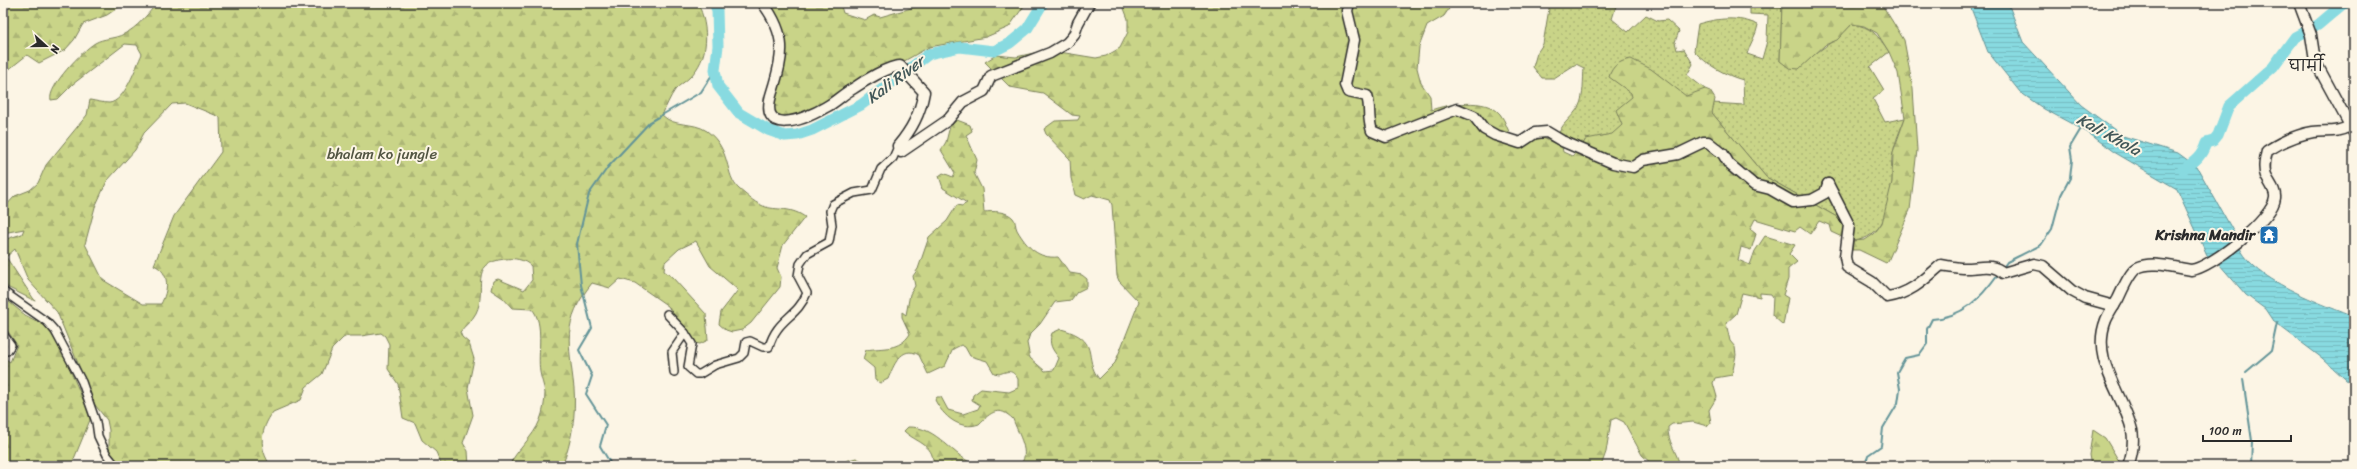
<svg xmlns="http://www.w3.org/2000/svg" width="2357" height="469" font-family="Sriracha,'Playpen Sans Deva',sans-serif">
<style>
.grass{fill:url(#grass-dots);stroke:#7a805a}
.forest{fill:url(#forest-firs);stroke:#7a805a;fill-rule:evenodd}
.water{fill:url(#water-rules);stroke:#639498}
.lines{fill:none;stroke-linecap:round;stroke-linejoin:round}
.stream{stroke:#639498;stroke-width:2}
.river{stroke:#88dae0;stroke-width:11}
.street-casing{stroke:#2b2b2b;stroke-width:10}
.secondary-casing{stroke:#2b2b2b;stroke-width:13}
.street{stroke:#fcf5e5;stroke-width:7}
.secondary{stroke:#fcf5e5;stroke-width:10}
.labels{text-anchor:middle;stroke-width:4;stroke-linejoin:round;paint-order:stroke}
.park-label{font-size:15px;fill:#525542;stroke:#fcf5e5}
.poi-label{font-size:15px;font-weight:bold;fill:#2b2b2b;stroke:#fcf5e5;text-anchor:end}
.neighbourhood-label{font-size:16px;fill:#2b2b2b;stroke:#fcf5e5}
.water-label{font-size:16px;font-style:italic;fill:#425758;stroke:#fcf5e5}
</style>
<defs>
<pattern id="grass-dots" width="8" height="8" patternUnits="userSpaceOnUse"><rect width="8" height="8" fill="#c9d488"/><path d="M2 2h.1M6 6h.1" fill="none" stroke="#adb676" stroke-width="1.8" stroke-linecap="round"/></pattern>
<pattern id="forest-firs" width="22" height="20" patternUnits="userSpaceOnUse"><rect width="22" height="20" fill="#c9d488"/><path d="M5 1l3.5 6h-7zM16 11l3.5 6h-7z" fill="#adb676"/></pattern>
<pattern id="water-rules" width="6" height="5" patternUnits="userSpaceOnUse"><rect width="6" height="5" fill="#88dae0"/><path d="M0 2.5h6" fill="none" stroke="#76bbc0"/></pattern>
</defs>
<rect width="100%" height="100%" fill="#fcf5e5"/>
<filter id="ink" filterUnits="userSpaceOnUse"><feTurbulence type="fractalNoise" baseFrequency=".025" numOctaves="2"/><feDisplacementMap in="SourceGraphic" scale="8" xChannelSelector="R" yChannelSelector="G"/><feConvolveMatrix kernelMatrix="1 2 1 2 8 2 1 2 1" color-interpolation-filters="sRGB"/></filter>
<g filter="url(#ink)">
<g class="grass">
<path d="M1550,3H1617L1612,19L1628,32L1646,15L1658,21L1667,20L1679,31L1675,42L1677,50L1684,49L1693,64L1687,75L1705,89L1695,106L1619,145L1586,139L1583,144L1559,133C1563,122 1573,117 1579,106C1584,96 1583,79 1584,68L1576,64L1554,78H1542L1533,67L1537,53L1543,44Z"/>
<path d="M1750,3H1782L1780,61L1799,68C1815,51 1836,42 1852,24C1872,27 1878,35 1889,52L1870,67L1884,90L1873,99L1885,122L1905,118C1901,129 1895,141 1893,153C1890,163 1893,173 1892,184C1889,210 1883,238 1853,241L1854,230L1851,220L1844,221L1766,177L1712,113V103L1744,105L1743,80C1725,75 1707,65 1694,51L1698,24C1718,18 1739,16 1758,25C1756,36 1750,43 1747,54L1762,59L1767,41L1768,15L1750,14Z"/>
</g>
<g class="forest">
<polygon points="3,3 125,3 107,15 83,24 74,40 65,50 39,63 27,55 3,74"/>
<path d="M157,3H698C709,28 710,58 689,78C685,82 679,85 675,90C670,97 666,107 662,115C675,128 692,121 707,131C732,150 724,175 739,189C745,194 754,202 761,205C774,212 788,205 805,217L783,245L777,268L781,277L780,287L751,323L742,330L732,332L726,330L719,324L721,312L738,290L710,266L696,241L679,249L665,262L664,271L672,277L706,314L708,340L700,344L690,342L668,306L635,283L620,279L610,288L592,283C561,322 569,343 574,388C576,414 572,442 562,466H509C517,449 533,438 540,420C543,412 545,402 545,393C544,385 541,379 540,372C537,353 545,323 532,309L512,308L503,298L491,290L493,281L498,279L524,290L532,280L531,266C524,259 514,258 505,259C467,263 488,289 476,313C472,321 465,325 460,332L462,337L469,343L474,359L468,388L473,415L463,443L468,451L469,466H442L436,452L422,440L415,423L403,418L398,384L388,369L389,344L385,336L381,333L361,336H347L343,338L332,349L322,374L306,387L301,400L273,412C260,430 258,448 271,466H119L109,450V430L107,420L95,405L57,312L28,280L15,249L6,257L35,301L3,285V240L22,234L24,229L3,233V209L15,196L30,190L38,183L46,165L87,115L90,100C96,101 104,103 109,103C125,102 136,66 142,54L137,45L125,44L73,84L58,99L51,100C47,87 83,50 95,43C103,38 115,39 124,34C137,28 148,14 157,3ZM185,103L220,117L221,152L174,216L154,265C171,273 168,291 161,304H143L103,280L85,244L95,207L107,181L135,150L144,133L172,104Z"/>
<polygon points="766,3 840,3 843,13 865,20 874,15 880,17 929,3 1026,3 1009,27 986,37 929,47 816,111 786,120 772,112 783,59"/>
<path d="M1122,3H1453L1444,16L1427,26L1419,47L1417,68L1421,83L1430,96L1431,110C1448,104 1486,97 1500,114C1506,121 1507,131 1513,138L1533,140L1543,138L1562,147L1563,152L1572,156L1580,149L1586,139L1612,134L1622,125L1616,110L1632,97L1631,93L1609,77C1612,66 1619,61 1631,59L1651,69L1686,96L1705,89L1710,91L1715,99L1712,113L1766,177L1844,221V238L1831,232L1829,225L1819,221L1810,234L1800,227L1795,231L1755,219L1750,229L1756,234L1751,250L1741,247L1738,260L1750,265L1755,251L1765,236L1795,245L1789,254L1797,262L1788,269V279L1783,295L1788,298L1783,325L1772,315L1773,297L1771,294L1760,293V297L1742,293L1736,314L1726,323L1730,341L1735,347L1736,355L1732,375L1715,378L1713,383L1717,397L1709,410L1711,423L1707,426L1693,422L1672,424L1668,427C1667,441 1677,452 1680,466L1653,465L1642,455L1624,422L1616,418L1611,420L1606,452L1601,466H1019C1032,454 1018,434 1013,419C999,405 991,412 979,424C960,431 943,416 935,400L937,397H941L948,410L963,414L978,409L980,405L972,400L973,395L981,389L1009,392L1018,388V379C1012,369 1008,371 999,374L994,373L987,361L970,356L965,347L961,345L953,349L945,366L928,374L919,355C901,344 893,367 888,379L880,383L875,380L874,368L863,359L866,350C884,347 899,351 910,334L902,317V312L906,315L910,294L915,286L913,276L918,269L929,237L947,221L957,205L962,206L967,203L943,188L939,176L943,173L953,177L955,173L941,150L946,142L950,126L957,120L970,125L972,131L966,135L977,160L974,173L982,189L984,212C993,211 1007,211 1013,218C1016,221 1015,226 1017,230C1027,247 1038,259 1058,257L1070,273L1082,275L1087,279V287L1077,292L1071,300L1055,302L1040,324L1030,334L1027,343L1030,358L1045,371L1054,370L1059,358C1052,349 1048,344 1052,333L1061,329C1102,340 1082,357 1099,379L1115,363L1139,302L1119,281L1117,276L1112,205L1110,200L1092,195L1084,199L1075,195L1071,178L1070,159L1046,134L1044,129L1055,121L1078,120L1080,116L1072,115L1043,93L1010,87L985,62L996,55L1016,57L1047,50L1096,58L1106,56L1120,48L1128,32V19Z"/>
<polygon points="1782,3 1881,3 1904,40 1913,89 1917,150 1910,210 1888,261 1886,263 1859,250 1852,250 1853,241 1865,240 1874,234 1882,223 1892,182 1893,152 1905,118 1898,73 1889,52 1877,33 1864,26 1852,24 1837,40 1825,45 1799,69 1789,68 1780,61"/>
<polygon points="3,297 25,315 46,326 62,351 88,411 90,420 71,466 3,466 3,357 10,362 17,345 3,324"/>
<path d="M908,427C938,426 952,457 978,466H930L933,463C934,444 915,442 904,431Z"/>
<polygon points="2093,430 2105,438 2122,466 2091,466 2089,455"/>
<polygon points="856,458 872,466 845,466 846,461"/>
</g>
<path class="water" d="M1969,3H2008L2023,42L2081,105L2123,136L2178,153L2197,167L2237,238C2242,277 2321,303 2354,317V387L2322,358L2273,321L2265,309L2246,295L2219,264L2207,255L2177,189L2114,152L2087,132L2044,109L2020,92L1988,52Z"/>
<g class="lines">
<g class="stream">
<polyline points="2002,269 2007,262 2041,245 2052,229 2061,195 2070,178 2072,160 2070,147 2082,127"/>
<polyline points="2246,372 2271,351 2277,323"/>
<polyline points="2243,379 2252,441 2251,466"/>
<polyline points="612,466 600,446 606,425 586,394 592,376 579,350 592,328 581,285 577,244 589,194 608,167 650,122 701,92 715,70"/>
<path d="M1865,466L1868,455L1881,446L1883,428L1898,403L1900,389L1897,372L1905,358L1919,355L1927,344V329L1932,319C1963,317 1981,298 1998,274"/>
</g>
<g class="river">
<polyline points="714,3 717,10 718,46 715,70 718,86 739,113 768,130 785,136 797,135 812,130 861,105 929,54 960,47 994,51 1010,43 1027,29 1043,3"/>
<path d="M2183,169C2195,162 2202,156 2206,143L2213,141L2218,135L2229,106L2273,67L2295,37L2318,25L2344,3"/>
</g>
<defs>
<g id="street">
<polyline points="3,291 47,322 55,331 82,382 96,422 98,436 107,455 116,466"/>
<path d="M667,314L685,333L692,344L688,367L696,374H700L715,365L739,358L744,353L746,342L750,341L763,347H769C777,318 797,318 807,293L798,276L800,264L807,254L829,242L832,225L830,211L833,204L854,193L872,190L881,169L893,158L897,149"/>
<polyline points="3,334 11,345 7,351 3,351"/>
<polyline points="674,372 672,352 685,333"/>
</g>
<g id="secondary">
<path d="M763,3C787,36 784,54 772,92C757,138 804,120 826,107C836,102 844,93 854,88C864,81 889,66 900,66L924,92C920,114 912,129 898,146L901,152L948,120L963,102L984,91L991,76L1050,53L1067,43L1074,35L1078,23L1089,3"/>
<path d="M1349,3L1347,11L1354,40L1345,85L1348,92L1367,96C1371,109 1367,116 1372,131L1386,137L1457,109L1474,116L1484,129L1495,135L1520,143L1535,133L1547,132L1562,141L1613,163L1633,167L1643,160L1678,154L1703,142H1708L1723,154L1729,164L1754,185L1770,189L1793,202L1812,200L1825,193L1828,184"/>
<polyline points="2299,3 2311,35 2315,61 2354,133"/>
<path d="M1828,184L1849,225L1845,257L1847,267L1872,282L1887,297C1910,294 1924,280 1941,265C1948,266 1956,268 1963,268C1976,269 1993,262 2003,273L2034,264L2043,266L2072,291L2085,298L2114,306"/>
<path d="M2128,466C2132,455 2134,441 2132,430C2123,393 2090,360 2106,320C2109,313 2114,306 2118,299C2122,291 2129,273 2137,268C2152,260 2176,268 2191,270C2211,268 2273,219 2275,198C2276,190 2269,183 2266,176C2263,168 2265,160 2267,151C2281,142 2295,135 2313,132C2329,130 2334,134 2350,126"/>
</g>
</defs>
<use href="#street" class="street-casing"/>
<use href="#secondary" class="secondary-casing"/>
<use href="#street" class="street"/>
<use href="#secondary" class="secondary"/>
</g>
</g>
<defs>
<symbol id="temple-square" viewBox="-11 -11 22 22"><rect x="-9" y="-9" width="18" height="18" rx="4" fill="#1f6fb2" stroke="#fcf5e5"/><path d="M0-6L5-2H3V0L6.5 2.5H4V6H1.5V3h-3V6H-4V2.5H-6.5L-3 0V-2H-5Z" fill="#fff"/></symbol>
</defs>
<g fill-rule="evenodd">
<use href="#temple-square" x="2258" y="224" width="22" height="22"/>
</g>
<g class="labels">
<g class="park-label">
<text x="382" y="159">bhalam ko jungle</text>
</g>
<g class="poi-label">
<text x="2255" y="240">Krishna Mandir</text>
</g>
<g class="neighbourhood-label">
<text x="2306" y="71">घार्मी</text>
</g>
<g class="water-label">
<text transform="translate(895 79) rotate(-37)" y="6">Kali River</text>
<text transform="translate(2109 134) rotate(29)" y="6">Kali Khola</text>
</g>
</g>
<rect width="2357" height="469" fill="none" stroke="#fcf5e5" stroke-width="16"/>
<rect x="8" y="8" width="2341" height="453" fill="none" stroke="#2b2b2b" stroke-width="1.5" filter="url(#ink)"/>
<g transform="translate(46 46) rotate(111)" stroke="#fcf5e5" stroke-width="3" paint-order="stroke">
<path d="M0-3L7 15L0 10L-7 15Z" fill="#2b2b2b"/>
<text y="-6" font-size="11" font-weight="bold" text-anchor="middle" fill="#2b2b2b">N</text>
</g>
<path d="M2203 435v6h88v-6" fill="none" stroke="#2b2b2b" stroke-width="2"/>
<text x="2209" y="435" font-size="12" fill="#2b2b2b" stroke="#fcf5e5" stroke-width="3" paint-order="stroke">100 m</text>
</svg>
